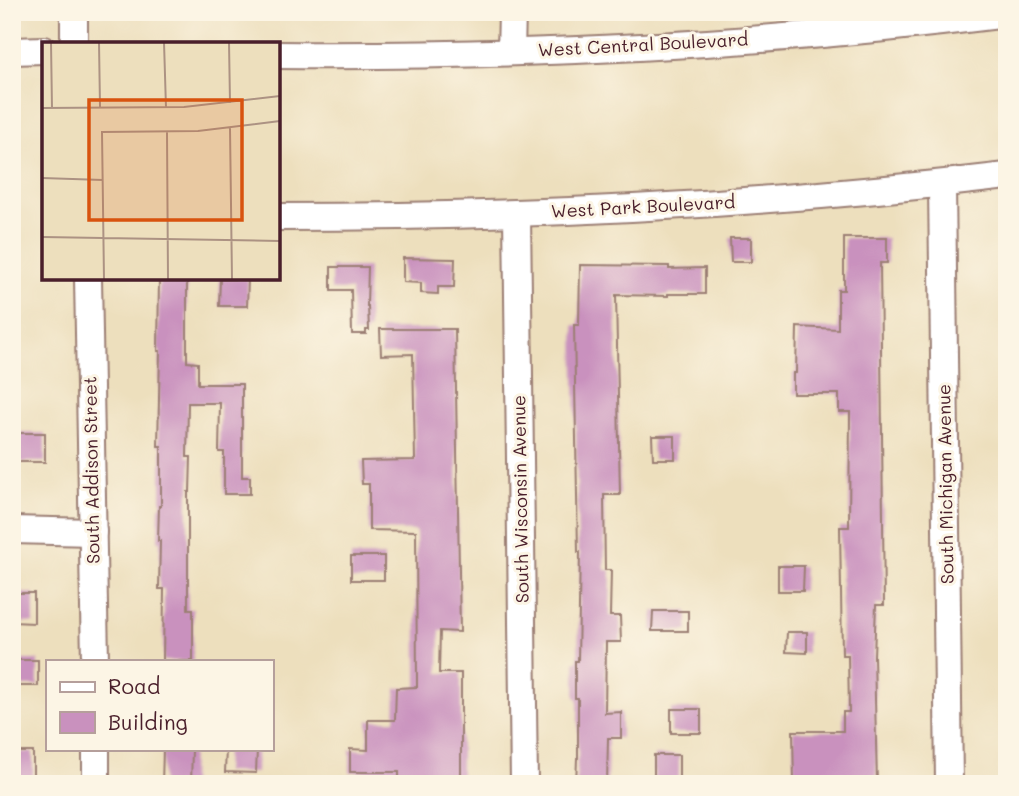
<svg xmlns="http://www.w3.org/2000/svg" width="1019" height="796" font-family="Mali,sans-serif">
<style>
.building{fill:#c991be}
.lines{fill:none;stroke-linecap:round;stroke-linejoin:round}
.minor-casing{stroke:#9c7f74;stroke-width:30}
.minor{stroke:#fff;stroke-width:26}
.labels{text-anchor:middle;stroke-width:6;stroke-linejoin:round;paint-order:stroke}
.street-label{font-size:18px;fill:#4a1f2b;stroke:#fcf5e5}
.inset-road{fill:none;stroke:#ac9283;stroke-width:2}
.view{fill:#d8530f;fill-opacity:0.15;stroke:#d8530f;stroke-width:3.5}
.inset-edge{fill:none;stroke:#4a1f2b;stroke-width:3.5}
</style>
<rect width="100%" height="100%" fill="#fcf5e5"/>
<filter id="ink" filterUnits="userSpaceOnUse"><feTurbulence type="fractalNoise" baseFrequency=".0143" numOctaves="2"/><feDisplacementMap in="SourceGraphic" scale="14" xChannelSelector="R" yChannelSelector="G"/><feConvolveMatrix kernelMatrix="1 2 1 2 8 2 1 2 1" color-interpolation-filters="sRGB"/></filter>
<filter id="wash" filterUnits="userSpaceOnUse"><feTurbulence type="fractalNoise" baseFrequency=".00686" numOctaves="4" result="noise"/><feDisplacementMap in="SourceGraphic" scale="28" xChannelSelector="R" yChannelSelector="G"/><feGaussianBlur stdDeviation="1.57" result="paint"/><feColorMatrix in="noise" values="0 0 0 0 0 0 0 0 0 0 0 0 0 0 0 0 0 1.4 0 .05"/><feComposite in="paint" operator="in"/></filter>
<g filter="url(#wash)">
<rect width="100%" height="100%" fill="#eddfbd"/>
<g id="blocks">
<g class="building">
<polygon points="730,238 751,238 751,262 731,262"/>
<polygon points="844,238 887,238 887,263 880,263 884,605 876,605 874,656 877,784 794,784 793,731 843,731 843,712 849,712 848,655 842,655 840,527 849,527 850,412 839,412 839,394 793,394 793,373 796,373 797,327 838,329 838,290 844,290"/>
<polygon points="403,258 455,259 454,287 438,287 438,294 421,293 421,283 403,282"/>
<polygon points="580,265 669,266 669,269 705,268 705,294 668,294 668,296 616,295 620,495 604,495 605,570 611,570 610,616 620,616 621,642 606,642 605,713 621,712 621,738 608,738 607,784 576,784 577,758 578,758 578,698 575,698 575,661 578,661 580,552 578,552 574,325 579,325"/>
<polygon points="331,267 368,267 367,306 368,306 369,330 366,330 366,334 352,334 351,290 331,290"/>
<polygon points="159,278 187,278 187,362 198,363 198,384 242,384 242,477 250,477 250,494 224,494 224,452 219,452 220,403 188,403 187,457 191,457 190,492 188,492 188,609 193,609 193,661 163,661 164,589 159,589 160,541 158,541 159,506 161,506 161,446 158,446 160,351 158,351"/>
<polygon points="220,279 248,279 247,306 219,306"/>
<polygon points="380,329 455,329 460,632 440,631 439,673 461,673 461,784 399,784 399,772 350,772 350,749 368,750 368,720 395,720 396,688 417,687 416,531 369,530 369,484 362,484 361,461 415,460 413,354 381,355"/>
<rect x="12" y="433" width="33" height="29"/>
<polygon points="652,436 675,436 675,459 653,459"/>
<rect x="351" y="556" width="33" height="24"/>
<polygon points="778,566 804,566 803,591 778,591"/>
<polygon points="12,593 34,593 34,623 12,622"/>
<polygon points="653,611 688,611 688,631 652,631"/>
<polygon points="787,632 807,632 807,653 786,652"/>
<rect x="12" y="660" width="26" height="26"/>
<rect x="671" y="709" width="30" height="24"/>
<polygon points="163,749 192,749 191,784 162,784"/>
<polygon points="226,749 257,749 256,773 225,772"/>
<rect x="12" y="752" width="21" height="29"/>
<polygon points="654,755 679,755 679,781 654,780"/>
</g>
</g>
</g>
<g filter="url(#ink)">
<use href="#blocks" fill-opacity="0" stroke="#9c7f74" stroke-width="2"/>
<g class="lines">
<defs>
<g id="minor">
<polyline points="74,12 74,44"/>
<polyline points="12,51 44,50"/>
<polyline points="511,52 512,12"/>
<path d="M278,55C522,57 764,45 1007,14"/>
<polyline points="942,184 949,784"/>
<polyline points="517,214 524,784"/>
<path d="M278,217C522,217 765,205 1007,176"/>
<polyline points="88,278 95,661"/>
<polyline points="12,530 93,532"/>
<polyline points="96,749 96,784"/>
</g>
</defs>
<use href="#minor" class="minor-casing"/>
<use href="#minor" class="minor"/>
</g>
</g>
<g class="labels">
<g class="street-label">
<text transform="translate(643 45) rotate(-3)" y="6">West Central Boulevard</text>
<text transform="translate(643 207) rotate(-3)" y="6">West Park Boulevard</text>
<text transform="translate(92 470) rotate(-91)" y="6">South Addison Street</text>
<text transform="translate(946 484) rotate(-91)" y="6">South Michigan Avenue</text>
<text transform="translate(521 499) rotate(-91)" y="6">South Wisconsin Avenue</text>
</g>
</g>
<g transform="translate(42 42)">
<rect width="238" height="238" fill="#eddfbd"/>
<path class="inset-road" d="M9,0L10,67M57,0L58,65M122,0L124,66M187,0L188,61M0,66L142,65L238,54M188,86L190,238M125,90L126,238M0,136L61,138M0,195L238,199M62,238L60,90L156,89L238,79"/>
<path class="view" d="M47,58H200V178H47Z"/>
<rect width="238" height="238" class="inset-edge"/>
</g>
<rect width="1019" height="796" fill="none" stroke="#fcf5e5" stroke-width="42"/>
<rect x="46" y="660" width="228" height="91" fill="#fcf5e5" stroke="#b59f9b" stroke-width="2"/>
<rect x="60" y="682" width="35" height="10" fill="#ffffff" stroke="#b59f9b" stroke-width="2"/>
<text x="108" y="694" font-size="21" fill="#4a1f2b">Road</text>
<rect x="60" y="712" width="35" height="21" fill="#c991be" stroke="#b59f9b" stroke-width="2"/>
<text x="108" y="730" font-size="21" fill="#4a1f2b">Building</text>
</svg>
